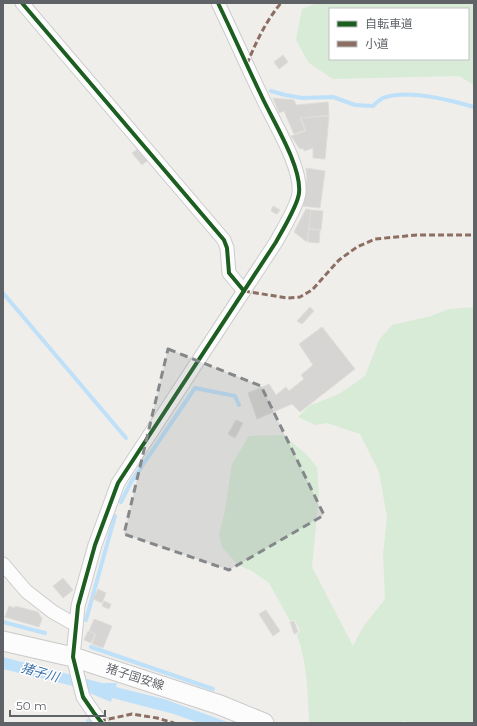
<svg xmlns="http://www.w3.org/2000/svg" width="477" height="726" font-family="Montserrat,'Noto Sans JP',sans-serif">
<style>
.green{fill:#d8ebd6;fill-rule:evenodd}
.water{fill:#bfe0f9}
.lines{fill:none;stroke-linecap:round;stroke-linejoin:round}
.stream{stroke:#bfe0f9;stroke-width:4}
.building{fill:#d6d5d3;stroke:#deddd9}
.street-casing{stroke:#cbcccc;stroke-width:15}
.secondary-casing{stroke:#cacacb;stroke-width:21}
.street{stroke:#fdfcfc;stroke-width:13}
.secondary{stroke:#fdfcfc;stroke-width:19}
.quiet{stroke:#8d6e63;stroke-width:3;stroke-dasharray:6 3;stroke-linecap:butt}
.cycleway-casing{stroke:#fff;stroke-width:6}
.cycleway{stroke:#1b5e20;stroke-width:4}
.marked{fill:#84888a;fill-opacity:0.2;stroke:#84888a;stroke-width:3;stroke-dasharray:8 5;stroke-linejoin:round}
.labels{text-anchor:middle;stroke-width:3;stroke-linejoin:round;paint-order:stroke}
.street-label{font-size:12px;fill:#5f6368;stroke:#fff}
.water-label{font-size:13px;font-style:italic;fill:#4174aa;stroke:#fff}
</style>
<rect width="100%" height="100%" fill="#efeeea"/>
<g class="green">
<path d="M317,3H474V85L459,76L333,79L309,63L296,40L302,9ZM330,9H468V59H330Z"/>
<path d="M474,307V723H407L406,721L389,723H309C308,694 307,662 297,635L300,631L295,620L290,621L269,583L252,571L238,565L222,547L219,534L225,511L232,464L249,436L283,435L306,454L317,467L319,494L312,567L353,646L363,627L385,599L383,554L387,517L379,472L360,434L327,423L315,425L298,417L309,406L339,394L365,376L379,340L392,325L431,316L449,309Z"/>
</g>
<polygon class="water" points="3,657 102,683 117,683 116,687 164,699 230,723 199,723 174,714 112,698 111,702 73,686 3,669"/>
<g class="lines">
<g class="stream">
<path d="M271,91L285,95L302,98L333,97L355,105L373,106C376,103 379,100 383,98C406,89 450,100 474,107"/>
<polyline points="3,293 126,438"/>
<polyline points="121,502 131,482 195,388 235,396 239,405"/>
<polyline points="86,620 115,516"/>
<polyline points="3,622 45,633"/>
<polyline points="91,647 213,689"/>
<polyline points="88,721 90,723"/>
</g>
</g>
<g class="building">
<polygon points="283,55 288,62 279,69 274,62"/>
<polygon points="273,98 294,100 296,105 328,102 329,115 300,118 305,130 294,134 284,111 279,113"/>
<polygon points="329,116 325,159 313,158 313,148 304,151 303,148 300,149 291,136 306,131 301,118"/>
<polygon points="139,148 148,160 142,165 132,153"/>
<polygon points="306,168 325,171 320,208 303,206 307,179"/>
<polygon points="273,206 280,210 277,214 271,211"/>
<polygon points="306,209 311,210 307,242 294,232"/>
<polygon points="311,210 323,211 321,230 309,228"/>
<polygon points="309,229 320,230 319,243 308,242"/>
<polygon points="310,307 314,311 302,324 297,321"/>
<polygon points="322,327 355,369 300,412 292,404 257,419 248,393 269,384 276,395 286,387 289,391 304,379 301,375 313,365 299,344"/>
<polygon points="236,420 243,423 235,438 228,434"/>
<polygon points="63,578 73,590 63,598 53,586"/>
<polygon points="98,589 106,593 102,603 93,599"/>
<polygon points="104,601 111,604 109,609 102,606"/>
<polygon points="9,606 15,608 15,606 38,612 42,619 39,627 5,617"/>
<polygon points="266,610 280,631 273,636 259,614"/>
<polygon points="94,619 112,626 103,648 92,644 96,634 89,631"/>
<polygon points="294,621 298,632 294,634 290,622"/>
<polygon points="88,631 95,634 91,643 84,640"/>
</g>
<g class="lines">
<defs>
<g id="street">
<polyline points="22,3 224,240 227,248 229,273 244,291"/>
<polyline points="3,564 26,591 53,612 76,625"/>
<path d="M102,723L94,713L83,697L73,657L78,606L95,545L118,483L276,242C282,231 298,205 299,193C302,167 273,121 262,97C247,66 233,34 218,3"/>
</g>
<polyline id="secondary" points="3,641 73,657 220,705 264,723"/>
</defs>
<use href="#street" class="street-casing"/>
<use href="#secondary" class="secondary-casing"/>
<use href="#street" class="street"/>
<use href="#secondary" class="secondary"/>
<g class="quiet">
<path d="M247,64C256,42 266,21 281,3"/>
<polyline points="244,291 287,298 300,297 312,290 339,260 357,247 375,239 417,235 474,235"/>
<polyline points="100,721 132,714 157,718 174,723"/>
</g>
<defs>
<g id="cycleway">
<polyline points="22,3 224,240 227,248 229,273 244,291"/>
<path d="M102,723L94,713L83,697L73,657L78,606L95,545L118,483L276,242C282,231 298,205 299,193C302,167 273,121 262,97C247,66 233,34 218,3"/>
</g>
</defs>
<use href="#cycleway" class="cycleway-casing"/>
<use href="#cycleway" class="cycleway"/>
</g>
<path class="marked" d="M168,349L261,386L324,515L229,570L124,534Z"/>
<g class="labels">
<g class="street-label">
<text transform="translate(135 677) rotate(18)" y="4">猪子国安線</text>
</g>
<g class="water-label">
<text transform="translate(40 672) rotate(16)" y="5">猪子川</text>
</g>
</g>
<rect width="477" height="726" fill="none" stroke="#5f6368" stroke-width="8"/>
<rect x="329" y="8" width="140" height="52" fill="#ffffff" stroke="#bfc1c3"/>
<rect x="337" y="21" width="20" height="6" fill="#1b5e20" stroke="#bfc1c3"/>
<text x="365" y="28" font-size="12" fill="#5f6368">自転車道</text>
<rect x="337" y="41" width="20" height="6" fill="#8d6e63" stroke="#bfc1c3"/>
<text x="365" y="48" font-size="12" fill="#5f6368">小道</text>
<path d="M10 710v6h95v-6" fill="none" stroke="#5f6368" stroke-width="2"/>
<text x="16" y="710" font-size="12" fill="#5f6368" stroke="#ffffff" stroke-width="3" paint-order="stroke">50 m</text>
</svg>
